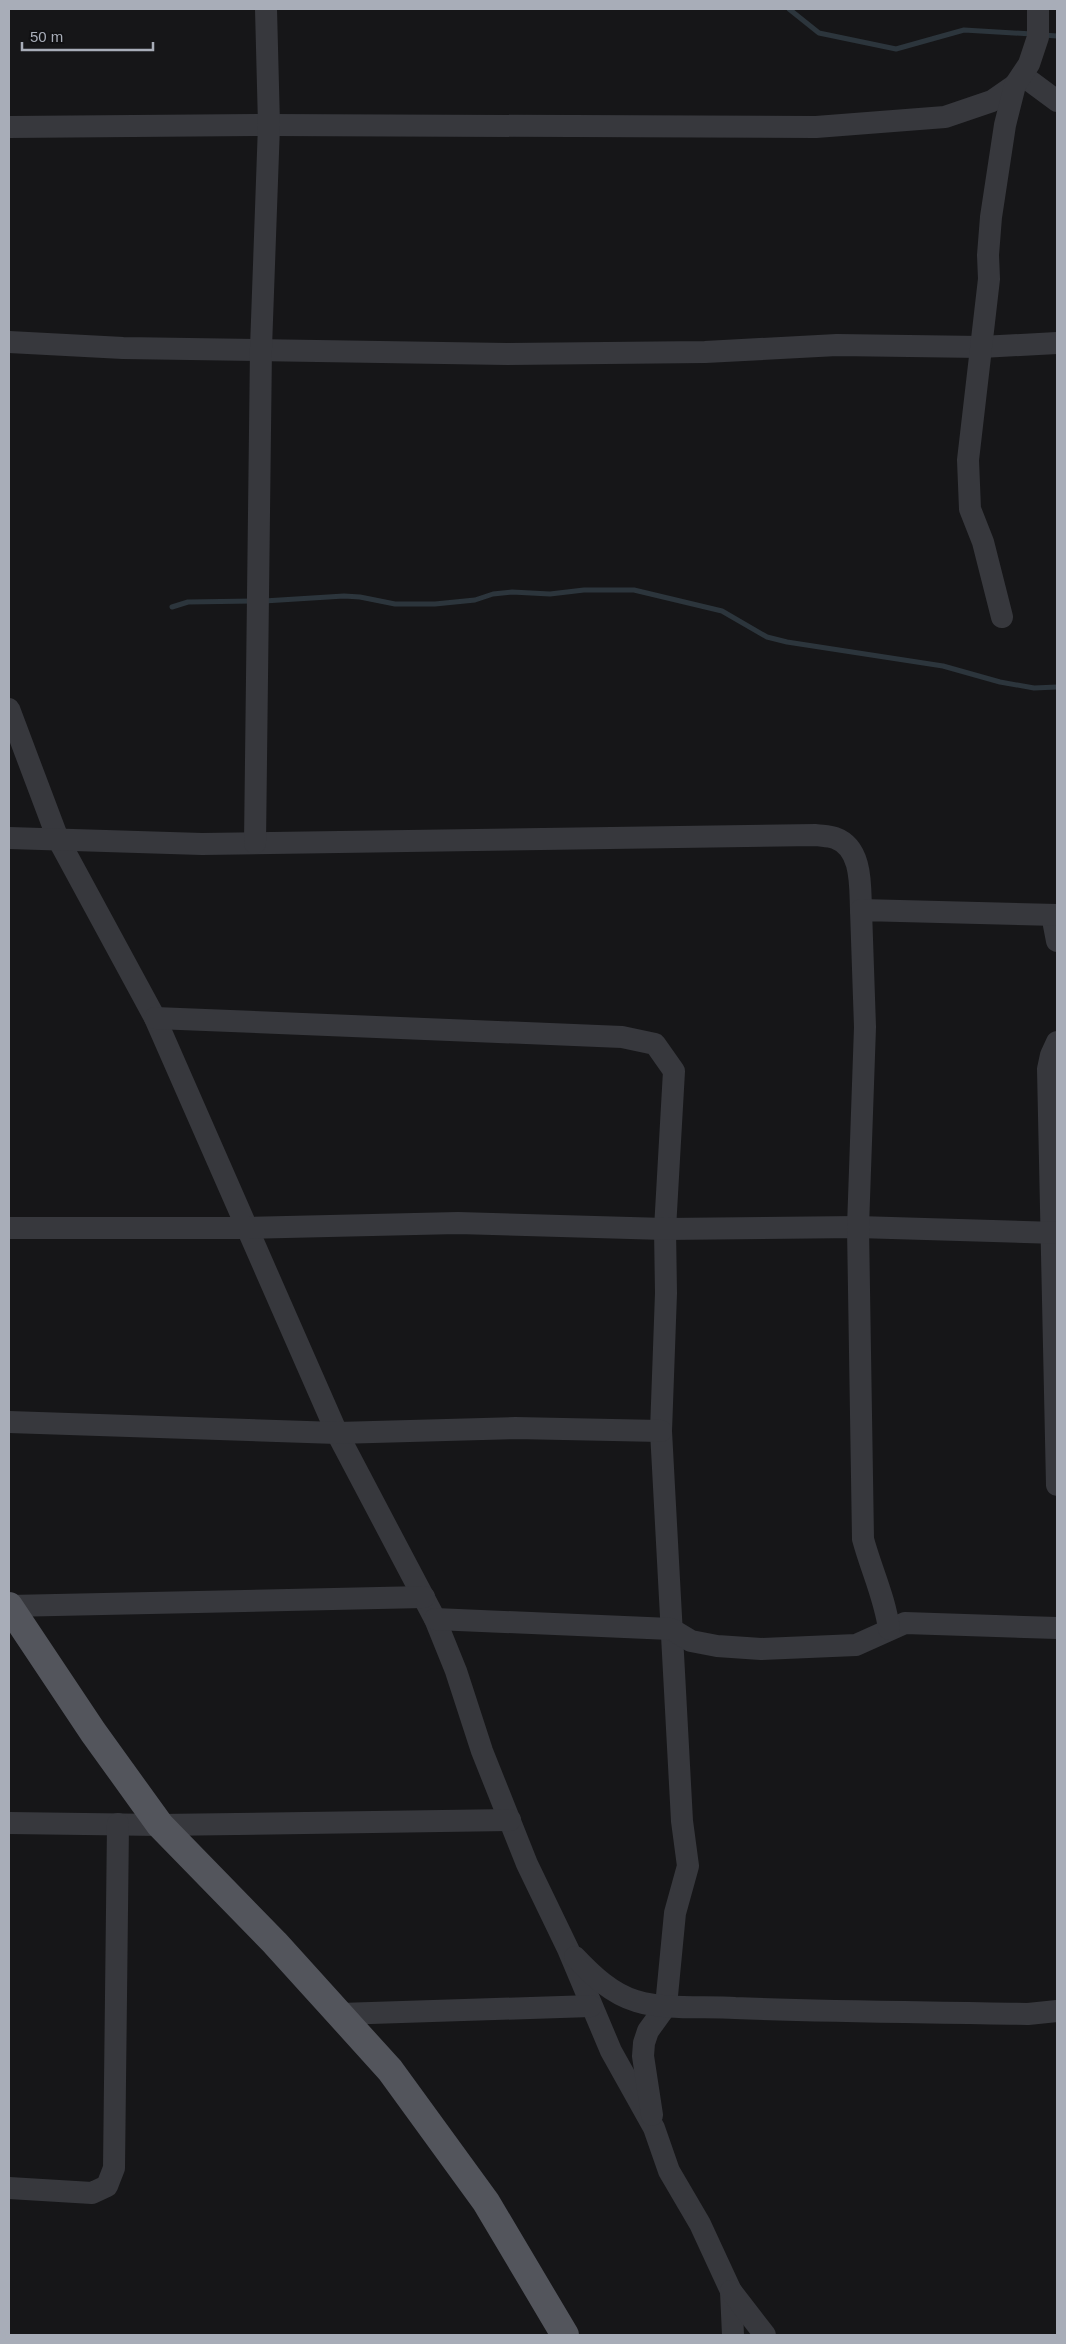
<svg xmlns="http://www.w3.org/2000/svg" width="1066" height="2344" font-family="Helvetica,sans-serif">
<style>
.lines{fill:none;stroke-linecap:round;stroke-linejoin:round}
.stream{stroke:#2c353c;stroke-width:5}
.minor{stroke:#37383d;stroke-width:22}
.major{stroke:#53555c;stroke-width:28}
</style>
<rect width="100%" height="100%" fill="#161618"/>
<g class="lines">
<g class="stream">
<polyline points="789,9 819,33 896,49 964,30 1032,34"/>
<polyline points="1043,35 1057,36"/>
<polyline points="264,601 344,596 360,597 395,604 435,604 475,600 493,594 512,592 550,594 584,590 634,590 722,611 767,637 787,642 943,666 1000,682 1034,688 1057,687"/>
<polyline points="172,607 188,602 253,601"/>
</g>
<g class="minor">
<polyline points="1022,75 1057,101"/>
<polyline points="9,127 269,125 816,127 945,117 992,101 1015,85"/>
<polyline points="9,342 123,348 507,354 705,352 837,345 981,347 1057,343"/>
<polyline points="1002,617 983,542 970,509 968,460 989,279 988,255 991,217 1005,125 1015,85 1029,64 1038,37 1038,9"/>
<polyline points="9,709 58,839 155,1018 337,1433 435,1619 456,1671 482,1751 527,1864 568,1949 611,2051 654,2128 669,2171 700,2224 731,2291 733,2335"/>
<path d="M9,838L202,844L816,835C822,836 829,836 835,838C863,848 860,887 861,910"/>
<polyline points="255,843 261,348 269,125 266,9"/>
<polyline points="1052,915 1057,941"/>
<polyline points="155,1018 622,1037 655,1044 674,1071 665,1229 666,1293 661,1431 682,1821 688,1866 675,1913 666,2006 648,2031 644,2043 643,2056 652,2115"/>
<polyline points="1057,1042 1051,1055 1048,1069 1057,1485"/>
<polyline points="9,1228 248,1228 458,1223 665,1229 858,1227 1057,1233"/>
<polyline points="9,1422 337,1433 515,1428 661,1431"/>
<polyline points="9,1606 424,1597"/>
<polyline points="435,1619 671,1629 691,1641 717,1646 761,1649 856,1645 905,1623 1057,1628"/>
<path d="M889,1629C885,1598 871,1569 863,1539L858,1227L865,1027L861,910L1057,915"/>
<polyline points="9,1823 160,1825 510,1820"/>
<path d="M575,1957C592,1975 612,1994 636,2001C664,2010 705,2006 735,2008C832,2012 930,2012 1028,2014L1057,2011"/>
<polyline points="340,2014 591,2006"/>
<polyline points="9,2188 92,2193 107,2186 114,2168 118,1824"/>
<polyline points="731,2291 765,2335"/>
</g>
<polyline class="major" points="9,1606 93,1732 160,1825 275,1943 390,2070 486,2202 565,2335"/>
</g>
<rect width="1066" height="2344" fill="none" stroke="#a8adb8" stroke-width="20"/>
<path d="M22 42v8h131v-8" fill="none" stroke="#a8adb8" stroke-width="2.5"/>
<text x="30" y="42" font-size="15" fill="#a8adb8" stroke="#111113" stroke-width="4" paint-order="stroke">50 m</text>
</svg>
